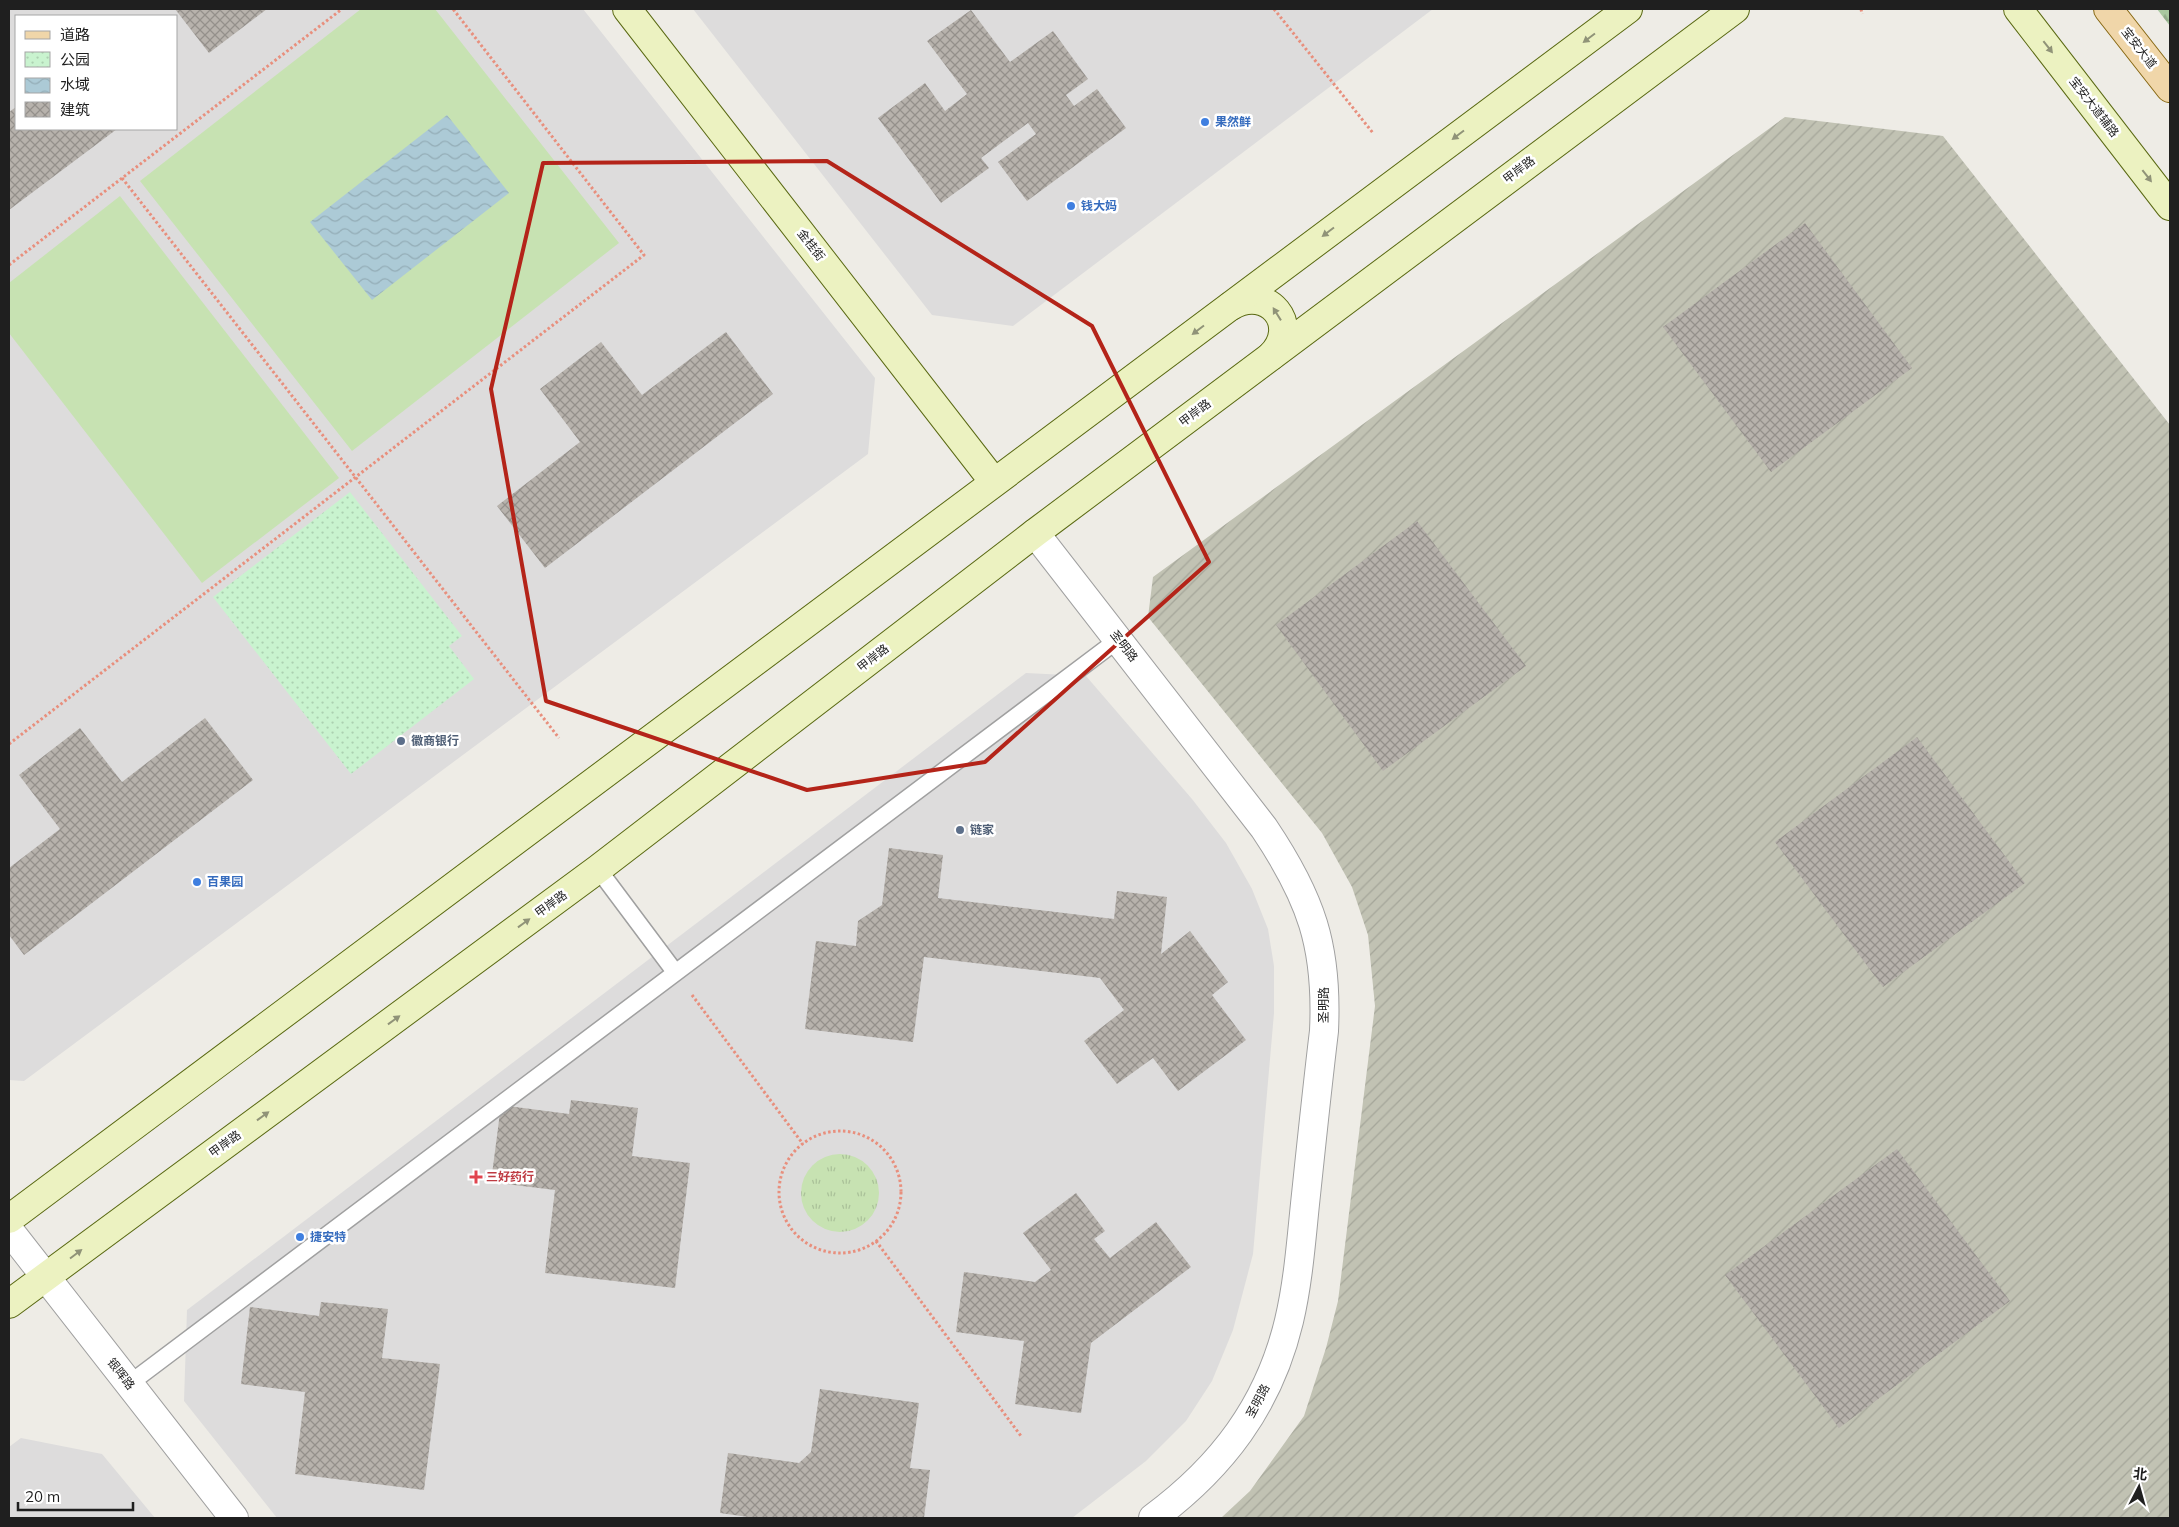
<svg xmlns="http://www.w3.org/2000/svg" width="2179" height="1527" font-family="Mulish,'Noto Sans SC',sans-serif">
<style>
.residential{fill:#dddcdc;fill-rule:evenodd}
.construction{fill:url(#construction-furrows)}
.grass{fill:url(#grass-tufts)}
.forest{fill:url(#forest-firs)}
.park{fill:url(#park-dots)}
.garden{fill:#c7e2b2}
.water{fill:url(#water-waves)}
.building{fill:url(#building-cross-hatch)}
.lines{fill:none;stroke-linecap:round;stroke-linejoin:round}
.lane-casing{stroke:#a0a0a0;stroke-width:19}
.street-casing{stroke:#a0a0a0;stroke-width:30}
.secondary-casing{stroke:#5a6913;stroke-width:30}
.primary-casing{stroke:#876813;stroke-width:30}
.path{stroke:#e88f7d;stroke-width:3;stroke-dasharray:2.5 2.5;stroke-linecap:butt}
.lane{stroke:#fff;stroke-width:16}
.street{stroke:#fff;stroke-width:28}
.secondary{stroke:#ecf2c1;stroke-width:28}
.primary{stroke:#f0d6a9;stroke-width:28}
.oneway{fill:#909378}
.marked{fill:none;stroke:#b42419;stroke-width:4;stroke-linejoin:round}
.shop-dot{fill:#3f7fe0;stroke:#fff;stroke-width:2}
.service-dot{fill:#5c6f8a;stroke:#fff;stroke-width:2}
.health-dot{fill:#e0444e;stroke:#fff;stroke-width:2}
.labels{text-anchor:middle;stroke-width:5;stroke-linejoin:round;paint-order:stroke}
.street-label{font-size:12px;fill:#1f1f1f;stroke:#fff}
.shop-label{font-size:12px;font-weight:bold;fill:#366cbe;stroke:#fff;text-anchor:start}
.service-label{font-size:12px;font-weight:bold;fill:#4e5e75;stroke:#fff;text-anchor:start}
.health-label{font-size:12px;font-weight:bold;fill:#be3a42;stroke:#fff;text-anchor:start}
</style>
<defs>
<pattern id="construction-furrows" width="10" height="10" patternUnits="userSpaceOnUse" patternTransform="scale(1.25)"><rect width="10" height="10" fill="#c1c2b3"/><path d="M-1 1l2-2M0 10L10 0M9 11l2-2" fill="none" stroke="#a5a69a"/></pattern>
<pattern id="grass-tufts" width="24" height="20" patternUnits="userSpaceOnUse" patternTransform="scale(1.25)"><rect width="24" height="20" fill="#c7e2b2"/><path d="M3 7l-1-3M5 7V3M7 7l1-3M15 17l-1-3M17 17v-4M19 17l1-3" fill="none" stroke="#aac199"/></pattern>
<pattern id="forest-firs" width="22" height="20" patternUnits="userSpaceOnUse" patternTransform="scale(1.25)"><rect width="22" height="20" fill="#a9c8a0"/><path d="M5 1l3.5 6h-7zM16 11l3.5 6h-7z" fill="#91ab89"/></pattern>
<pattern id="park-dots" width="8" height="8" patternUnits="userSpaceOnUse" patternTransform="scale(1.25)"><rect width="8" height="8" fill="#c9f3cf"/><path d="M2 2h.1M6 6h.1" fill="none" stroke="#acd0b1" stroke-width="1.8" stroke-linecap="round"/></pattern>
<pattern id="water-waves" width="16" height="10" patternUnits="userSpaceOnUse" patternTransform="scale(1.25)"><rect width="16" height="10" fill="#accad6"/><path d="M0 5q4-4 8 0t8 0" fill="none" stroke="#94adb7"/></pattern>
<pattern id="building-cross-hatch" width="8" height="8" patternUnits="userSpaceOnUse" patternTransform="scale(1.25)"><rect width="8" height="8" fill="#b7b2ac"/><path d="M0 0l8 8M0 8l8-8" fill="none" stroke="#94908b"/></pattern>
</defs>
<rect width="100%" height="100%" fill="#eeece6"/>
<g class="residential">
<path d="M9,9H583L875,378L868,454L24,1081L9,1080ZM16,16H176V129H16Z"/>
<polygon points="693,9 1433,9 1013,326 932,315"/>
<polygon points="1026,673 1086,676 1192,799 1226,843 1252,889 1268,929 1274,966 1274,1013 1253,1254 1233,1330 1212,1381 1186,1421 1146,1461 1072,1518 277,1518 184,1401 187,1310"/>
<polygon points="21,1438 102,1454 155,1518 9,1518 9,1447"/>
</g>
<polygon class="construction" points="1785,117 1943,136 2170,425 2170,1518 1221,1518 1250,1491 1304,1416 1326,1348 1338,1301 1375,1006 1368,935 1352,887 1322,833 1148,617 1153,577"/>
<circle class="grass" cx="840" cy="1193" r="39"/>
<polygon class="forest" points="2157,9 2170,9 2170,26"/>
<polygon class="park" points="350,492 462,636 449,646 474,679 351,774 213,597"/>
<g class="garden">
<polygon points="361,9 435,9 619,243 352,451 140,181"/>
<polygon points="120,196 339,478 202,583 9,333 9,283"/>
</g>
<polygon class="water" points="447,115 509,193 372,300 310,222"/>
<g class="building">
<polygon points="175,9 267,9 209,53"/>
<polygon points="971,10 1010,62 1053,31 1088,79 1066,95 1074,106 1097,89 1126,128 1027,201 998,162 1036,134 1028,123 981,158 989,168 941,203 878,118 925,83 945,111 967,94 927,41"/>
<polygon points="16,107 16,129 117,129 9,210 9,112"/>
<polygon points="1805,223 1912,368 1771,472 1663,327"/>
<polygon points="726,332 773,394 545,568 497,506 580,442 540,389 601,342 642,395"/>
<polygon points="1417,521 1526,666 1383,771 1276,625"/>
<polygon points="205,718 253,780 24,955 9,935 9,868 60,829 19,775 80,728 122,782"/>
<polygon points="1917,737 2025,883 1883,987 1775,842"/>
<polygon points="889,848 943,855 938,898 1114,919 1117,891 1167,897 1161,954 1190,931 1228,982 1212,995 1246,1040 1178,1091 1153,1058 1117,1084 1084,1041 1124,1010 1100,978 924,957 913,1042 805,1029 816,941 856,946 858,921 882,905"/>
<polygon points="571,1100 638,1108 632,1156 690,1163 675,1288 545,1273 555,1190 491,1182 501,1105 569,1114"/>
<polygon points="1897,1149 2010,1301 1839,1428 1725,1275"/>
<polygon points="1076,1193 1105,1231 1094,1239 1110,1258 1156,1222 1191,1267 1091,1343 1081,1413 1015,1404 1024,1341 956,1332 964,1272 1035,1282 1051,1270 1023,1233"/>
<polygon points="321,1302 388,1309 382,1358 440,1364 424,1490 295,1474 305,1392 241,1384 250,1307 319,1316"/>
<polygon points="820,1389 919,1403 910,1468 930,1470 924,1518 755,1518 720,1513 728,1453 799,1463 811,1452"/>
</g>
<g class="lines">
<defs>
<g id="lane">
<polyline points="598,869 675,972"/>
<polyline points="129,1384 1119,639"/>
</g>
<g id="street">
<path d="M1035,533L1264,828C1311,898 1328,946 1324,1031C1317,1089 1311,1147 1305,1204C1301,1243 1298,1283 1289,1321C1269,1405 1222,1467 1153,1518"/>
<polyline points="9,1230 234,1518"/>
</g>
<g id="secondary">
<polyline points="627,9 994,482"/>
<polyline points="2018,9 2170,206"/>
<path d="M1231,306C1268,284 1302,325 1271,356"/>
<polyline points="9,1219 1628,9"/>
<polyline points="9,1304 598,869 1035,533 1735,9"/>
</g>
<polyline id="primary" points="2108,9 2170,88"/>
</defs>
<use href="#lane" class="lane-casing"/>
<use href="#street" class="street-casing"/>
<use href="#secondary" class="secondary-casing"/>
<use href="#primary" class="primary-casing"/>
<g class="path">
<polyline points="1274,9 1373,133"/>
<polyline points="1861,9 1862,14"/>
<polyline points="122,178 559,738"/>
<polyline points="9,265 342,9"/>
<polyline points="9,744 644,255 453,9"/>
<polyline points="692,995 803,1144"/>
<circle cx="840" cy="1192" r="61"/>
<polyline points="876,1241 1021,1436"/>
</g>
<use href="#lane" class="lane"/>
<use href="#street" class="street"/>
<use href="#secondary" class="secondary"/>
<use href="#primary" class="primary"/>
</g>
<defs><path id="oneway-solid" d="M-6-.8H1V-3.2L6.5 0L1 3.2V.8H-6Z" transform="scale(1.25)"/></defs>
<g class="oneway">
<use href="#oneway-solid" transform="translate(1589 38) rotate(143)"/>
<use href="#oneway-solid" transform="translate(2048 47) rotate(52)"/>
<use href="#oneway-solid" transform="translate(1458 135) rotate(143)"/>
<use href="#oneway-solid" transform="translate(2147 176) rotate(52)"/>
<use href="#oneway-solid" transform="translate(1328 232) rotate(143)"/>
<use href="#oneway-solid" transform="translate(1277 314) rotate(-122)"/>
<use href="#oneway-solid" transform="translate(1198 330) rotate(143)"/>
<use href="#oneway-solid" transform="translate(524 923) rotate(-36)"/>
<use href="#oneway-solid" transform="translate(394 1020) rotate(-36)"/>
<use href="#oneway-solid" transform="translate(263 1116) rotate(-36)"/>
<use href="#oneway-solid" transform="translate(76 1254) rotate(-37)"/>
</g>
<path class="marked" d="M827,161L1092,326L1209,562L985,762L807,790L546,701L491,389L543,163Z"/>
<g class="shop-dot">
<circle cx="1205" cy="122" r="5"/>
<circle cx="1071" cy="206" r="5"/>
<circle cx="197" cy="882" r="5"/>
<circle cx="300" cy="1237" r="5"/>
</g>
<g class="service-dot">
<circle cx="401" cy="741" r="5"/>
<circle cx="960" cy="830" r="5"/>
</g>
<path class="health-dot" d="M473.5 1169.5h5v5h5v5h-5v5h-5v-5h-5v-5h5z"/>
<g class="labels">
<g class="street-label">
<text transform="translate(2139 48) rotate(52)" y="4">宝安大道</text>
<text transform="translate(2094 107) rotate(52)" y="4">宝安大道辅路</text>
<text transform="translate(1519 170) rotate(-37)" y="4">甲岸路</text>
<text transform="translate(811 245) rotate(52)" y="4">金桂街</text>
<text transform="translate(1195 413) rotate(-37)" y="4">甲岸路</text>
<text transform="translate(1124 646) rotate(52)" y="4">圣明路</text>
<text transform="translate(873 658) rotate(-38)" y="4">甲岸路</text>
<text transform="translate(551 904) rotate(-36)" y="4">甲岸路</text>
<text transform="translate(1324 1005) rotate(-90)" y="4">圣明路</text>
<text transform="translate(225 1144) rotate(-36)" y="4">甲岸路</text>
<text transform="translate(121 1374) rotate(52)" y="4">银晖路</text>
<text transform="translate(1258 1401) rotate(-62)" y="4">圣明路</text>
</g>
<g class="shop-label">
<text x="1215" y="126">果然鲜</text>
<text x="1081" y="210">钱大妈</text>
<text x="207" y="886">百果园</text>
<text x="310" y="1241">捷安特</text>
</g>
<g class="service-label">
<text x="411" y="745">徽商银行</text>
<text x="970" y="834">链家</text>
</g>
<g class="health-label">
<text x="486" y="1181">三好药行</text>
</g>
</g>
<rect width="2179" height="1527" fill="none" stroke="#1f1f1f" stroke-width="20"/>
<rect x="15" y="15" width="162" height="115" fill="#ffffff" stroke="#a5a5a5"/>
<rect x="25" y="31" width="25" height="8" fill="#f0d6a9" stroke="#a5a5a5"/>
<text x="60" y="40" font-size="15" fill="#1f1f1f">道路</text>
<rect x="25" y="52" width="25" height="15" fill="url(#park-dots)" stroke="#a5a5a5"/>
<text x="60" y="65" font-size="15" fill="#1f1f1f">公园</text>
<rect x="25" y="78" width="25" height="15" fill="url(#water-waves)" stroke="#a5a5a5"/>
<text x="60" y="90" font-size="15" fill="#1f1f1f">水域</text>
<rect x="25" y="102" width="25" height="15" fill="url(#building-cross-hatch)" stroke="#a5a5a5"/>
<text x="60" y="115" font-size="15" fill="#1f1f1f">建筑</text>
<g transform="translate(2139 1487) rotate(6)" stroke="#ffffff" stroke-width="4" paint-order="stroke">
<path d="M0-4L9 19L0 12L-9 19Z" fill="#1f1f1f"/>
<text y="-8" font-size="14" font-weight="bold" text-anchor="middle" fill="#1f1f1f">北</text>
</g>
<path d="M18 1502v8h115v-8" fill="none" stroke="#1f1f1f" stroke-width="2.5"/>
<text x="25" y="1502" font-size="15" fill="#1f1f1f" stroke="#ffffff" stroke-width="4" paint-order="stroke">20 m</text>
</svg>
